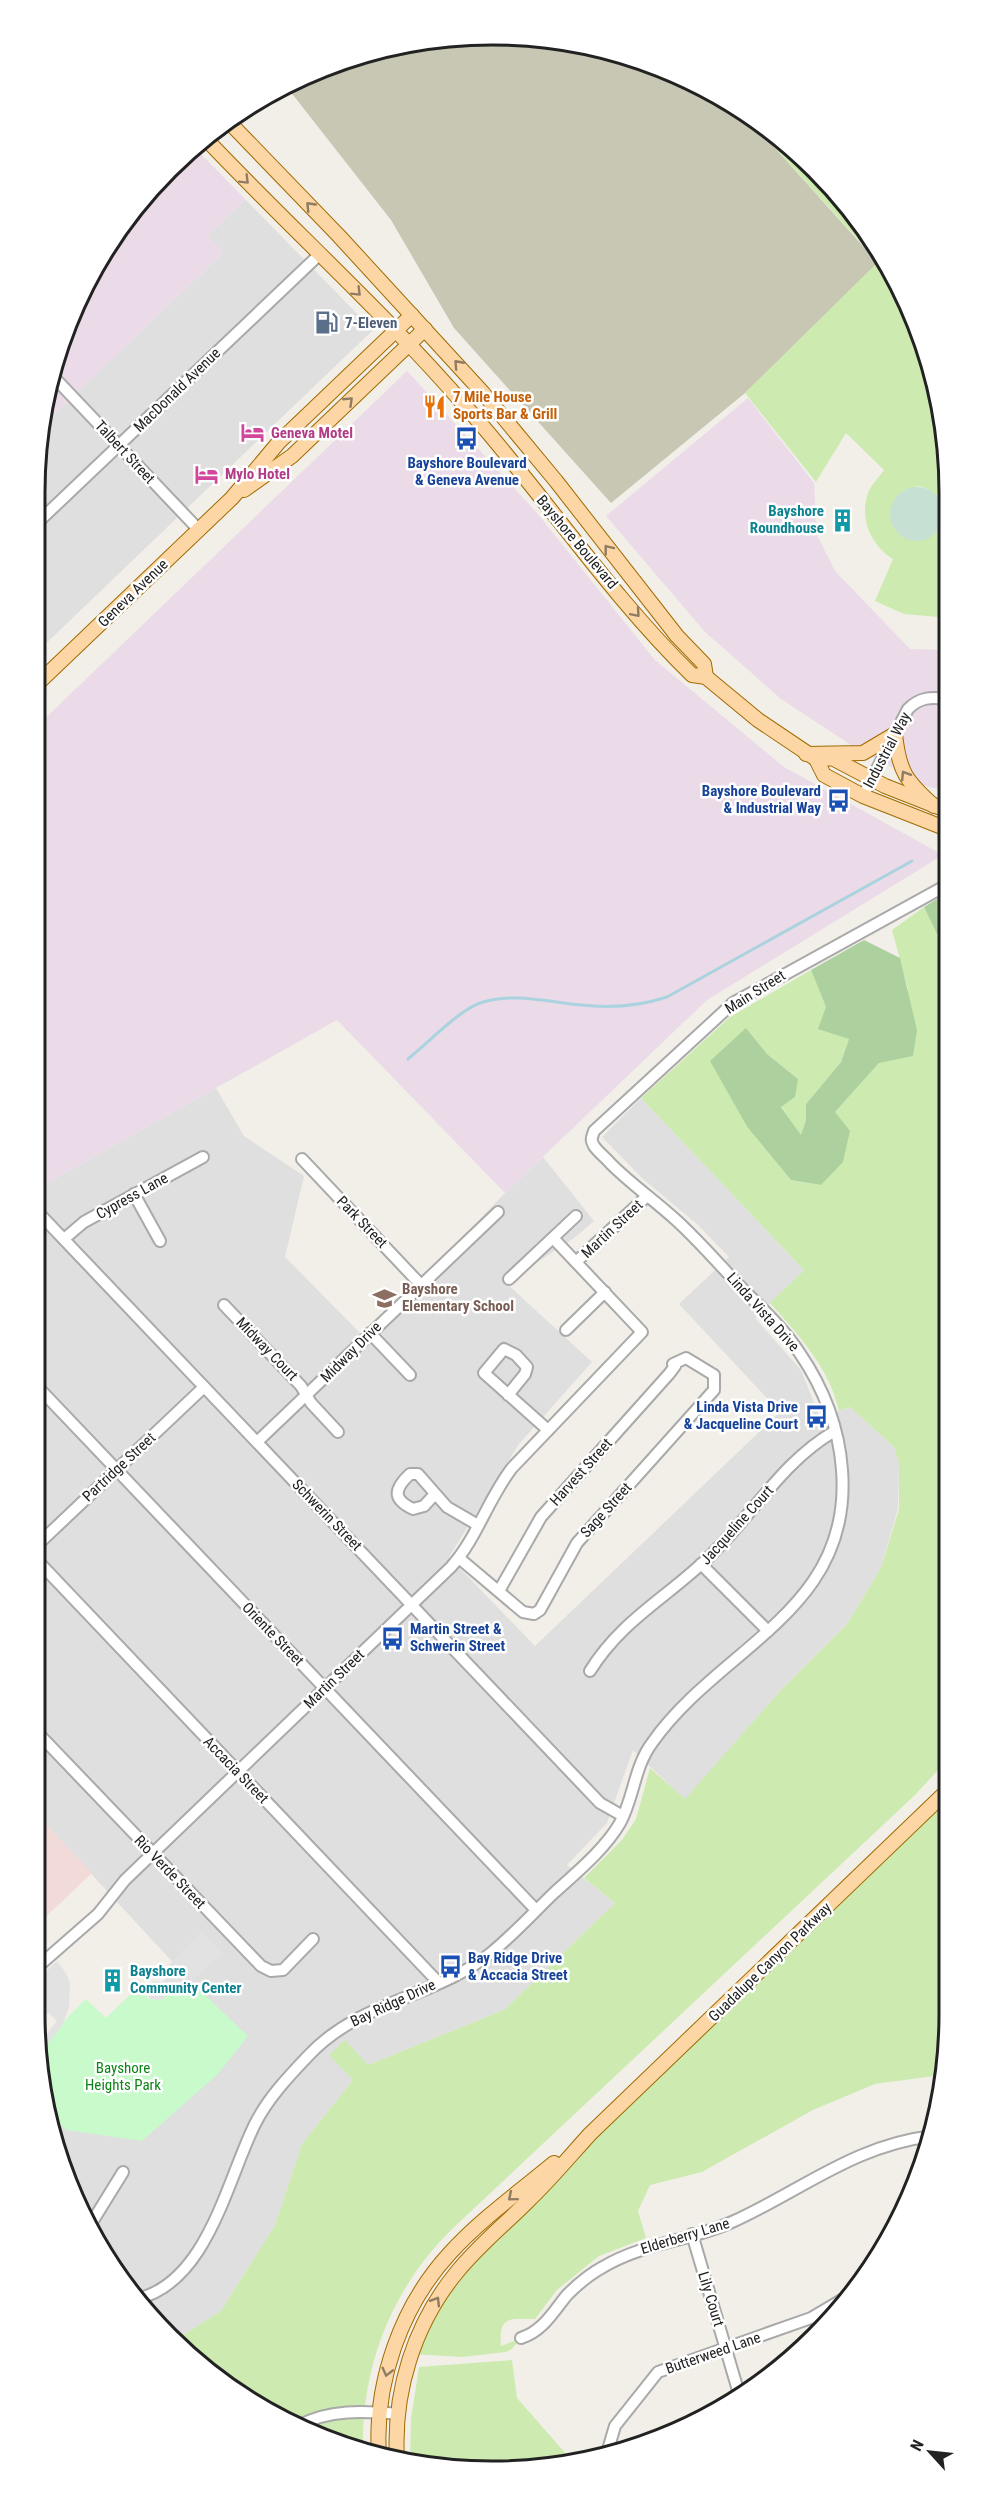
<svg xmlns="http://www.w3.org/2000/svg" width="984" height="2506" font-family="'Roboto Condensed',sans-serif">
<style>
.residential{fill:#e0dfdf}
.commercial{fill:#f2dad9}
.industrial{fill:#ebdbe8}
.construction{fill:#c7c7b4}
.grass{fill:#cdebb0;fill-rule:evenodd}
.forest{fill:#add19e}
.wetland{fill:#c6e0d4}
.park{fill:#c8facc}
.parking{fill:#e2e2e2}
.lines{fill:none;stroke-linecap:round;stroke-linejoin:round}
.stream{stroke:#aad3df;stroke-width:3}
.minor-casing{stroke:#a9a9a9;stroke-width:14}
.major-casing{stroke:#a06b00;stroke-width:16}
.minor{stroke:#fff;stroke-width:10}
.major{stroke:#fcd6a4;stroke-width:14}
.oneway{stroke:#8f7c63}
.labels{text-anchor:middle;stroke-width:5;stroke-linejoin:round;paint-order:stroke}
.service-label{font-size:15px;font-weight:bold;fill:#4e5e75;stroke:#fff;text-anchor:start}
.street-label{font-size:15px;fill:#222;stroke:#fff}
.food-label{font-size:15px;font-weight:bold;fill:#c56008;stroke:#fff;text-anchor:start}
.hotel-label{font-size:15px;font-weight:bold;fill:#b23c85;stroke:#fff;text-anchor:start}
.transit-label{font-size:15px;font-weight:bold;fill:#164399;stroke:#fff;text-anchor:end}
.culture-label{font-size:15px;font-weight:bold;fill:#0d838f;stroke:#fff;text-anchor:end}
.education-label{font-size:15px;font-weight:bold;fill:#785e54;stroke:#fff;text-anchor:start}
.park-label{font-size:15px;fill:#0c8416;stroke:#fff}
.rim{fill:none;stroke:#222;stroke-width:3}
</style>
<rect width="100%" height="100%" fill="#f2efe9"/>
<g class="residential">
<polygon points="245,199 373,330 35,654 34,492 44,424 223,253 207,236"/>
<polygon points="216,1088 244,1136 304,1176 285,1257 365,1338 505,1193 543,1157 594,1221 574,1238 506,1283 592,1362 519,1444 449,1557 535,1646 780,1412 679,1304 729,1257 697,1224 643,1179 602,1137 641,1098 804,1270 755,1318 801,1370 820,1418 850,1407 894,1447 899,1463 898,1508 881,1568 847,1624 781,1690 685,1800 633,1750 607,1823 567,1865 615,1903 504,2010 368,2065 330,2055 353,2080 302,2144 275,2225 221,2311 177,2339 148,2315 96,2242 59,2161 51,2115 67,2130 247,2036 191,1982 35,1813 34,1194 40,1187"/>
</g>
<polygon class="commercial" points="35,1813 92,1873 35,1927"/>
<g class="industrial">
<polygon points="193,146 245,199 207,236 223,253 44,424 50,373 82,289 129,213"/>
<polygon points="407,371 537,513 655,660 784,767 943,855 707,1000 505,1193 337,1020 40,1187 34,1180 35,728"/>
<polygon points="748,398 814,483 817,535 835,571 910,649 946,650 946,790 928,787 851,745 781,699 705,632 606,516"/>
</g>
<polygon class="construction" points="522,36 611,50 740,109 878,263 745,393 611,503 454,328 391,220 286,86 345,59 433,38"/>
<g class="grass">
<path d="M740,109L746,111L836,191L902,290L946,432V610L938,617L904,614L875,601L893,559C871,545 859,519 868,493C871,485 879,477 884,470L846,433L816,482L745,393L878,262ZM917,486C959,493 949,549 907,539Z"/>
<path d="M924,907L937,934L947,929L949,1758L915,1795L451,2230C391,2290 361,2367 363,2452L345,2447L264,2410L177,2339L221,2311L275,2225L302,2144L353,2080L329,2055L345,2040L368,2065L504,2010L615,1903L584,1878L622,1840L636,1819L650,1768L685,1799L781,1690L847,1624L881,1568L899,1509V1463L894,1447L850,1407L839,1411C829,1367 799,1336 770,1303L804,1270L641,1098L730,1017L811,970L826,1007L849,1039L841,1062L806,1104V1120L801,1136L781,1106L798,1079L767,1054L746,1028L748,1128L791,1180L821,1185L835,1112L879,1063L908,989L892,930Z"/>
<path d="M949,1789V2014L941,2075L875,2084L813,2110L702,2172L650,2185L638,2211L646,2238L599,2256L557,2290L535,2319C513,2320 498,2313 501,2346L521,2338L512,2349L506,2352L463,2357L411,2354L450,2281Z"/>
<polygon points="512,2360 517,2398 574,2463 432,2468 410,2462 411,2419 419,2367"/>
</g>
<g class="forest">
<polygon points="947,893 947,929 937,934 924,907"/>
<polygon points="864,940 900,958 917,1030 913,1056 879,1063 835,1112 850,1131 843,1162 821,1185 791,1180 748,1128 710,1061 746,1028 767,1054 798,1079 795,1097 781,1107 801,1135 806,1120 806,1104 841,1062 849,1039 818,1029 826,1007 811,970"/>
</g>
<circle class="wetland" cx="917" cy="514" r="27"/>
<polygon class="park" points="191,1982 248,2036 218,2074 142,2141 66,2130 51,2115 41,2051 66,2019 86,1999 106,2018 136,1989 150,1999 161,2000 177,1985 182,1990"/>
<g class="parking">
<polygon points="202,1932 223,1953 182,1990 177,1985 161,2000 150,1999 146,1991 150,1983 153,1981 163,1982 168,1976 163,1971"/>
<polygon points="57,1961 66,1973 70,1984 69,2007 62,2026 41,2051 39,2043 57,2021 49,2013 41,2019 35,2013 35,1982"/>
</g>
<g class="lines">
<path class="stream" d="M408,1059C427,1044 458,1011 480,1003C512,992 548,1002 581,1005C609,1008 640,1006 667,997L912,861"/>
<defs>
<g id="minor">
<polyline points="50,373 199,530"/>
<polyline points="34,526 320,254"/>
<path d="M863,796L908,709C920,697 931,697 946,699"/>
<polyline points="302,1159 421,1285"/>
<polyline points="134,1194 160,1241"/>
<polyline points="34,1208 600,1803 623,1816"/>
<polyline points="64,1239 84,1222 203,1157"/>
<polyline points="577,1261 646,1197"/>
<polyline points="509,1279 576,1216"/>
<polyline points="224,1305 301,1386 311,1403 338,1432"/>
<polyline points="566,1330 605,1292"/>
<polyline points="370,1333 410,1375"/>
<polyline points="34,1383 536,1910"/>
<polyline points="508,1395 525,1374 527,1367 516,1355 504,1349 484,1373 548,1430"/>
<polyline points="257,1442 498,1212"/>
<path d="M435,1494L424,1506L413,1509C392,1499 394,1489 410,1474H418L447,1507L478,1525"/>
<polyline points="34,1548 204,1387"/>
<polyline points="34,1557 438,1982"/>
<polyline points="459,1558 523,1612 534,1614 540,1610 577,1543 714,1390 714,1375 686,1358 673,1364 675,1366 669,1374 541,1517 499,1591"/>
<polyline points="701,1564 768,1631"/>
<path d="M590,1671C622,1619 670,1596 712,1554C753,1514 784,1460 835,1431"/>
<polyline points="34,1729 261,1966 271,1971 283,1970 313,1939"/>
<path d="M34,1970L98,1914L125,1880L451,1567C477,1538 488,1499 512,1468L642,1332L553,1238"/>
<polyline points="89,2227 123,2172"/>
<polyline points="692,2234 740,2397"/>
<path d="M136,2299C207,2284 227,2180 255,2124C268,2098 289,2076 308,2056C361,1999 437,1998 492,1952C514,1934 534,1912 555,1892C577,1872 605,1849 620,1823C634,1798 634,1767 652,1743C720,1646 853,1611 842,1470C839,1428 823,1387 799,1352C782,1326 758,1305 736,1282C716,1261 697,1239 676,1220C654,1200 631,1184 610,1163C606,1158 598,1152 594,1146C590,1139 592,1138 594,1131L733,1003L947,885"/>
<path d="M521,2338C543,2331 553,2312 567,2295C578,2284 590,2274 603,2267C643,2243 690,2241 732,2222C801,2191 854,2145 933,2136"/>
<path d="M298,2426C329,2409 364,2411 398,2414"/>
<polyline points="607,2453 615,2426 658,2372 811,2318 855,2292"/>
</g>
<g id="major">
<polyline points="228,121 339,236 483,393 556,481 677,636 704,664 706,677"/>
<path d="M205,138C291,229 385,313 467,408C544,495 609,594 692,675L706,677L758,720L816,759L824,775L863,796L947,829"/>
<polyline points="244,490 292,456 425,329"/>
<polyline points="34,687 232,498 279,442 412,315"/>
<path d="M806,754L863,753L895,734C899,772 906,781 934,806"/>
<polyline points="824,759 832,758 885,786 946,810"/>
<path d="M379,2455C374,2383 401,2306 450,2253C481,2219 519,2192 554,2163"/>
<path d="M397,2459C393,2392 414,2324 457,2272C478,2246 504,2225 528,2201C550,2180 570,2156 590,2134L949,1789"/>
</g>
</defs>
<use href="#minor" class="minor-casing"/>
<use href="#major" class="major-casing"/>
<use href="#minor" class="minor"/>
<use href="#major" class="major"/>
</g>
<defs><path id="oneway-chevron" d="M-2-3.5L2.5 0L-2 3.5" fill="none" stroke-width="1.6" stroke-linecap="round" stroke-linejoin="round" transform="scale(1.5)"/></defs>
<g class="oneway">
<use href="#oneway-chevron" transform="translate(245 180) rotate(45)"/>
<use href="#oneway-chevron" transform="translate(310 206) rotate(-134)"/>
<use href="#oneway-chevron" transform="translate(357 292) rotate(45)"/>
<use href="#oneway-chevron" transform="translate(458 364) rotate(-132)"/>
<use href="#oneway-chevron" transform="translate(349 401) rotate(-44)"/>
<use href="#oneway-chevron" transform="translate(608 549) rotate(-128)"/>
<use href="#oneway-chevron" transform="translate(636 613) rotate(49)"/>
<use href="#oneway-chevron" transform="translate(905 775) rotate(-122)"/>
<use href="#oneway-chevron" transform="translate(512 2197) rotate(140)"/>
<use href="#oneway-chevron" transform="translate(436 2301) rotate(-58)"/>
<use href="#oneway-chevron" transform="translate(387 2372) rotate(104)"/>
</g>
<defs>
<symbol id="fuel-bare" viewBox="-9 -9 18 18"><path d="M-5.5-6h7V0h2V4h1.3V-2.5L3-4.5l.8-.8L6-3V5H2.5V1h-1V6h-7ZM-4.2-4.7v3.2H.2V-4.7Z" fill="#5c6f8a" stroke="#fff" stroke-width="2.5" paint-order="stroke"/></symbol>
<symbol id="restaurant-bare" viewBox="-9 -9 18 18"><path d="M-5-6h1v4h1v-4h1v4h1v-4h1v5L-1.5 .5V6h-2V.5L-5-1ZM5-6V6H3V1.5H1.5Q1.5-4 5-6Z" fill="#e8710a" stroke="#fff" stroke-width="2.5" paint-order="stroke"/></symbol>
<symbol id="hotel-bare" viewBox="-9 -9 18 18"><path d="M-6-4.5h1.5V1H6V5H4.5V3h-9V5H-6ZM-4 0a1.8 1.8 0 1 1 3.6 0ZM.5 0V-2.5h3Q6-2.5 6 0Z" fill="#d1479c" stroke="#fff" stroke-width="2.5" paint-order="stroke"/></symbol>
<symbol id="bus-bare" viewBox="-9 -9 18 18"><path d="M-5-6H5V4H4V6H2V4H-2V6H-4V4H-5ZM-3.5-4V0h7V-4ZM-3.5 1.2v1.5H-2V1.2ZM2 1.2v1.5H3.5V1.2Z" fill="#1a4fb4" stroke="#fff" stroke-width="2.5" paint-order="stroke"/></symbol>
<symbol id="building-bare" viewBox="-9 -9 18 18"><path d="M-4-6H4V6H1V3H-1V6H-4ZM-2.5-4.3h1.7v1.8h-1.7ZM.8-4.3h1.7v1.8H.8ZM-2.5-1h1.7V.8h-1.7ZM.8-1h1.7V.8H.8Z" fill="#0f9aa8" stroke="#fff" stroke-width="2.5" paint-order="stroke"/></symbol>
<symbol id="school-bare" viewBox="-9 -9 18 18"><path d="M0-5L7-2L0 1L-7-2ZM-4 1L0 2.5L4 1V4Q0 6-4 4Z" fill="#8d6e63" stroke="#fff" stroke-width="2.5" paint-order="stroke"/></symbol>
</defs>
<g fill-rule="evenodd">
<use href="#fuel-bare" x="310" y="306" width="33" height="33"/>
<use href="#restaurant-bare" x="418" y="390" width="33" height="33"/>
<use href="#hotel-bare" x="236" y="416" width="33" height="33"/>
<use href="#bus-bare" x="450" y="422" width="33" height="33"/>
<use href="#hotel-bare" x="190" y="458" width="33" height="33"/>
<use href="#building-bare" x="826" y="504" width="33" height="33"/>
<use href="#bus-bare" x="822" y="784" width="33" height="33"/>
<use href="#school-bare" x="368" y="1282" width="33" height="33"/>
<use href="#bus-bare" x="800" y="1400" width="33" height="33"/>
<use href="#bus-bare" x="376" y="1622" width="33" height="33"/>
<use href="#bus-bare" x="434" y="1950" width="33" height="33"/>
<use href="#building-bare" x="96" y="1964" width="33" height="33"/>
</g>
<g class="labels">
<g class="service-label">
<text x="345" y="328">7-Eleven</text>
</g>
<g class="street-label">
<text transform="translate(177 390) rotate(-44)" y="5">MacDonald Avenue</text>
<text transform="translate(125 452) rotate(47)" y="5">Talbert Street</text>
<text transform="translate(577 542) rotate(50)" y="5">Bayshore Boulevard</text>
<text transform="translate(133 593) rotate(-44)" y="5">Geneva Avenue</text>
<text transform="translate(887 750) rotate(-62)" y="5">Industrial Way</text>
<text transform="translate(755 992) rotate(-32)" y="5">Main Street</text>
<text transform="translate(132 1196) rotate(-29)" y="5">Cypress Lane</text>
<text transform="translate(362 1222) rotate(46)" y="5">Park Street</text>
<text transform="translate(612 1229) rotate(-43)" y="5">Martin Street</text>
<text transform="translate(763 1312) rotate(48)" y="5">Linda Vista Drive</text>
<text transform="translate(267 1349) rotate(46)" y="5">Midway Court</text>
<text transform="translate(351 1352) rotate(-45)" y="5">Midway Drive</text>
<text transform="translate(119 1467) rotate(-43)" y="5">Partridge Street</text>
<text transform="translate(581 1472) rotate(-48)" y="5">Harvest Street</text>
<text transform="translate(606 1510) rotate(-48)" y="5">Sage Street</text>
<text transform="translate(327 1515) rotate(46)" y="5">Schwerin Street</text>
<text transform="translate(737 1525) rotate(-48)" y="5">Jacqueline Court</text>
<text transform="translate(273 1634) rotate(46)" y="5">Oriente Street</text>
<text transform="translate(334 1679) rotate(-44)" y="5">Martin Street</text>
<text transform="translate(236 1770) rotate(46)" y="5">Accacia Street</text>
<text transform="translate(170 1872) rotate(46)" y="5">Rio Verde Street</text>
<text transform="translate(770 1962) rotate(-44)" y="5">Guadalupe Canyon Parkway</text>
<text transform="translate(393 2003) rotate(-25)" y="5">Bay Ridge Drive</text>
<text transform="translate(685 2236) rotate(-17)" y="5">Elderberry Lane</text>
<text transform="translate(711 2299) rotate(73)" y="5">Lily Court</text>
<text transform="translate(713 2353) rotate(-19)" y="5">Butterweed Lane</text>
</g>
<g class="food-label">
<text x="453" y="402">7 Mile House<tspan x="453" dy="17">Sports Bar &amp; Grill</tspan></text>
</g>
<g class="hotel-label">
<text x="271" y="438">Geneva Motel</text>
<text x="225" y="479">Mylo Hotel</text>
</g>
<g class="transit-label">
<text x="467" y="468" text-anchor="middle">Bayshore Boulevard<tspan x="467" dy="17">&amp; Geneva Avenue</tspan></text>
<text x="821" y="796">Bayshore Boulevard<tspan x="821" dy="17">&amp; Industrial Way</tspan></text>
<text x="798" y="1412">Linda Vista Drive<tspan x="798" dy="17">&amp; Jacqueline Court</tspan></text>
<text x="410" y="1634" text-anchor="start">Martin Street &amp;<tspan x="410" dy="17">Schwerin Street</tspan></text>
<text x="468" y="1963" text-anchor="start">Bay Ridge Drive<tspan x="468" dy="17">&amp; Accacia Street</tspan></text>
</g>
<g class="culture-label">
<text x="824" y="516">Bayshore<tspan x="824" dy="17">Roundhouse</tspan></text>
<text x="130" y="1976" text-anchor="start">Bayshore<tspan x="130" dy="17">Community Center</tspan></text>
</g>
<g class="education-label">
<text x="402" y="1294">Bayshore<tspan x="402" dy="17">Elementary School</tspan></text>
</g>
<g class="park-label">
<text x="123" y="2073">Bayshore<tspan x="123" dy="17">Heights Park</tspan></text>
</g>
</g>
<path d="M0 0H984V2506H0ZM492 45H492A447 447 0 0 1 939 492V2014A447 447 0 0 1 492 2461H492A447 447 0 0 1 45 2014V492A447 447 0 0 1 492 45Z" fill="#fff" fill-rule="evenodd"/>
<path class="rim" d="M492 45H492A447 447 0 0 1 939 492V2014A447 447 0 0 1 492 2461H492A447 447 0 0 1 45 2014V492A447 447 0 0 1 492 45Z"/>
<g transform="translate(930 2452) rotate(297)" stroke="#ffffff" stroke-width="4.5" paint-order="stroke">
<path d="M0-4.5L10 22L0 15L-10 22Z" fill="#222222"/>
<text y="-9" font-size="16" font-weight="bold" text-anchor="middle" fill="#222222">N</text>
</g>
</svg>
